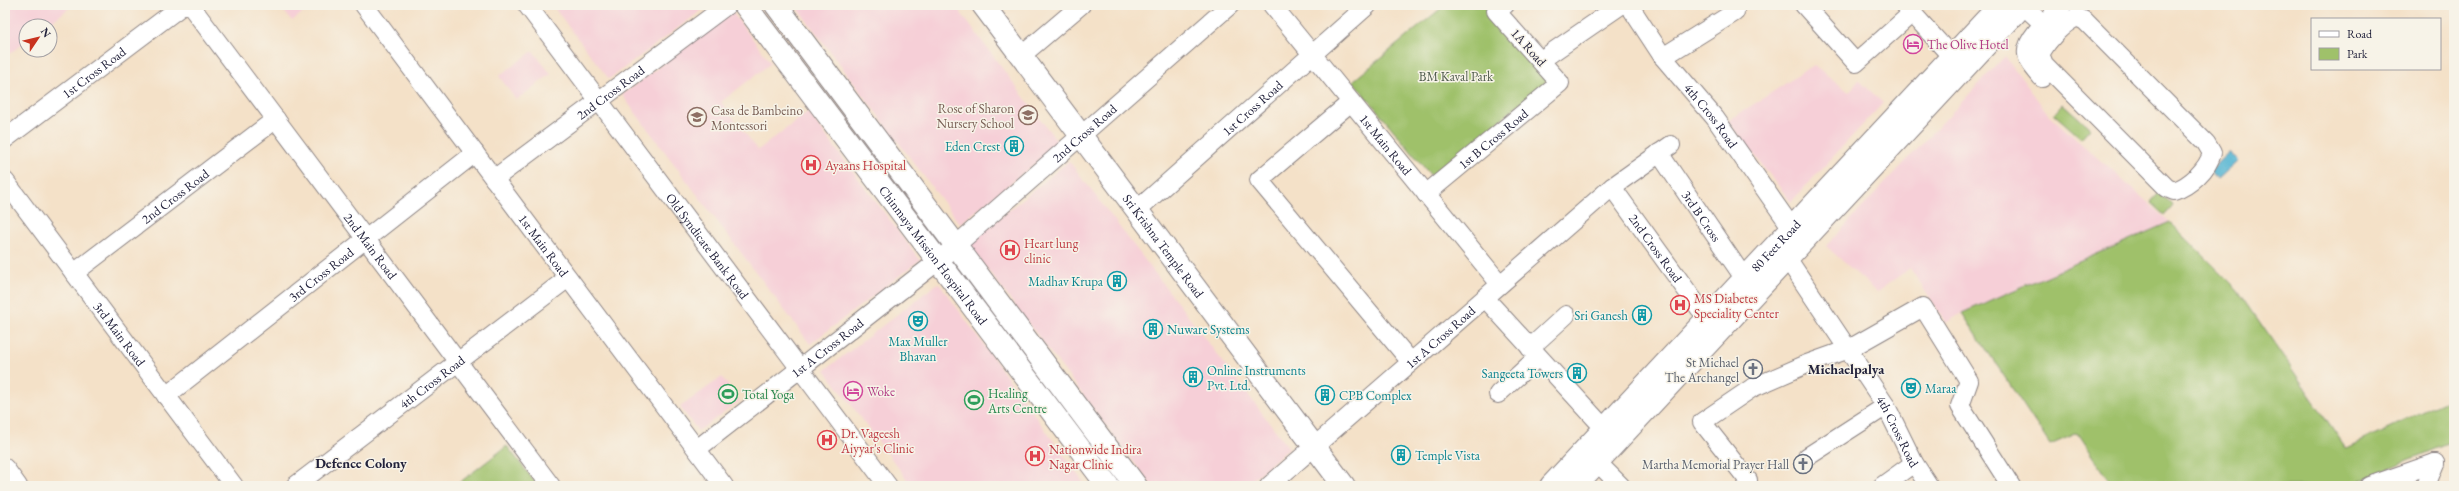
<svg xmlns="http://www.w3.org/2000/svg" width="2459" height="491" font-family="'EB Garamond',serif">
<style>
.built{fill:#f6cfd7}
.green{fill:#9fc16a;stroke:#607252}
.water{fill:#55b5d3;stroke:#3c6c87}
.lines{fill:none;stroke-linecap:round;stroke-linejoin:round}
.minor-casing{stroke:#8b8282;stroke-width:20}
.tertiary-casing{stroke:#8b8282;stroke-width:24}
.secondary-casing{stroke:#8b8282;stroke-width:24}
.minor{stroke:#fff;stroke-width:18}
.tertiary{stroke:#fff;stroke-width:22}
.secondary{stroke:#fff;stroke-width:22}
.labels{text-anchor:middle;stroke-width:3;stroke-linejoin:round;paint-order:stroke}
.hotel-label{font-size:13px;fill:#b23c85;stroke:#f7f3e8;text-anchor:start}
.street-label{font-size:13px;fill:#22223b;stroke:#f7f3e8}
.park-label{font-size:13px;fill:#4e5a4b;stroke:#f7f3e8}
.education-label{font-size:13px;fill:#785e54;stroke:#f7f3e8;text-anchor:end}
.culture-label{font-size:13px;fill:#0d838f;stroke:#f7f3e8;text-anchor:start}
.health-label{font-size:13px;fill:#be3a42;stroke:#f7f3e8;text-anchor:start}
.worship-label{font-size:13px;fill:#5b616d;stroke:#f7f3e8;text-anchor:end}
.leisure-label{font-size:13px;fill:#27864d;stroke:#f7f3e8;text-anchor:start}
.neighbourhood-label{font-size:14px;font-weight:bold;fill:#22223b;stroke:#f7f3e8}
</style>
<rect width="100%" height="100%" fill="#f7f3e8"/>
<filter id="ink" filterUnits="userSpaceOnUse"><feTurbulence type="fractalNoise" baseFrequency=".025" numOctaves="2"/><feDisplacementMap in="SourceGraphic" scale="8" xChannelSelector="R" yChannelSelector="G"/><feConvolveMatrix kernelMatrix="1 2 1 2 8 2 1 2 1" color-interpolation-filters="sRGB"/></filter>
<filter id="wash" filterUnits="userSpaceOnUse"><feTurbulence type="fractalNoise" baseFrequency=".012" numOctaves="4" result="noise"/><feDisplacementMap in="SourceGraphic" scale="16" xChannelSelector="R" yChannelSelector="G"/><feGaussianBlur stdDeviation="0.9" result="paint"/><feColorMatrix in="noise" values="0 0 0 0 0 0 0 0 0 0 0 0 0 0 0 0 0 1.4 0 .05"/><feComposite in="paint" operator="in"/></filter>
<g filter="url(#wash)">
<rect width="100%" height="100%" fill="#f4e1c8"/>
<g class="built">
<polygon points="5,5 73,5 46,26 26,26 26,41 5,57"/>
<polygon points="279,5 313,5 292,21"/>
<polygon points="552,5 709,5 609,79"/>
<polygon points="795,5 955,5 1059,144 960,224"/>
<polygon points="732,12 771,63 721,102 758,150 808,112 920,260 810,344 622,95"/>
<polygon points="533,51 551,74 516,100 499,76"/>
<polygon points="2005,56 2049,115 2170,222 1962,313 1946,323 1910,268 1877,292 1826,246"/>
<polygon points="1814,65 1849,92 1859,80 1883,103 1791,202 1728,121"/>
<polygon points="1069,161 1289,448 1245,486 1152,486 968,244"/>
<polygon points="938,283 944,290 1086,486 912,486 825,370"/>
<polygon points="722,377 740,401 698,431 680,407"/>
</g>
<g class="green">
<polygon points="1445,5 1486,5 1548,80 1432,177 1353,81"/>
<polygon points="2063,104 2090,128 2081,138 2054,114"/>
<polygon points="2159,193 2173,206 2165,215 2151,202"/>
<polygon points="2170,222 2237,289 2346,448 2454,397 2454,441 2346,486 2113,486 2078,433 2050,445 1962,313"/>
<polygon points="507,446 538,486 455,486"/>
</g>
<polygon class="water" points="2229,152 2238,161 2218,179 2210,170"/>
</g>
<g filter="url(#ink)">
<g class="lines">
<defs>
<g id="minor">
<path id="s1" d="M190,5L551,486"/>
<path id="s2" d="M364,5L724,486"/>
<path id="s3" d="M527,5L888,486"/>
<path id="s4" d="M1272,5L1500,284"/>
<path id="s5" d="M1629,5L1663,57L1715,118L1792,228"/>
<polyline points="1804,5 1856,63 1912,13"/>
<polyline points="1905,5 1961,67"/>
<polyline points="2023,5 2053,33"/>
<path d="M2077,17L2085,21L2206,143L2212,153C2208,169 2190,186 2174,191L2167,188L2044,64L2040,54C2048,40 2062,24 2077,17Z"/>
<polyline points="1021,56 1081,5"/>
<polyline points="1663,57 1735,12"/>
<polyline points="1541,60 1621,5"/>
<path d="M2042,78C2037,71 2028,63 2027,54C2024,39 2053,15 2063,5"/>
<polyline points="1351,102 1259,180 1411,362"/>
<path id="s6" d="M5,139L183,5"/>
<path id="s7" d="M1659,153L1744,278"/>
<path id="s8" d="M494,179L727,5"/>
<path id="s9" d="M5,181L234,486"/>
<path id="s10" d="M1612,187L1700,309"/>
<path id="s11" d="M1426,194L1560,83L1496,11L1505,5"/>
<path id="s12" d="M1137,210L1368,5"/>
<path id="s13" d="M1787,258L1886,406L1914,463L1929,486"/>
<path id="s14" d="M74,273L276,119"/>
<polyline points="1485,298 1605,429"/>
<polyline points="1530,348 1566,315"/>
<polyline points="1498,394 1538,357"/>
<path id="s15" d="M166,396L475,153"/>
<path id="s16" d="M697,449L938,261L1230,5"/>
<polyline points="1807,457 1886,406"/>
<polyline points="1597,462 1621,486"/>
<polyline points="5,468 18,486"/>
<polyline points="1748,480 1702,422 1752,388 1807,364 1849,349 1923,307 1969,381 1960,406 2011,486"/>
<path id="s17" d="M295,486L568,278"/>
<path id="s18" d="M1269,486L1612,187L1671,145"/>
<polyline points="1882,486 1914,463"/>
<polyline points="2369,486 2435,463"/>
<polyline points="2426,486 2435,463"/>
</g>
<g id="tertiary">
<path id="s19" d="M983,5L1344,486"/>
</g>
<g id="secondary">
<path id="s20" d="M745,5L1108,486"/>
<polyline points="776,5 1136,486"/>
<path id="s21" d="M1551,486L2000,5"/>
<polyline points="1575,486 2023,5"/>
</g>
</defs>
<use href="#minor" class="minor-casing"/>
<use href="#tertiary" class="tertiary-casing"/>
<use href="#secondary" class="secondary-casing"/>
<use href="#minor" class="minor"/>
<use href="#tertiary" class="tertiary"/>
<use href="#secondary" class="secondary"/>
</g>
</g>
<defs>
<symbol id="hotel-ring" viewBox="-11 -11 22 22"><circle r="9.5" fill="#f7f3e8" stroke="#d1479c" stroke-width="1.5"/><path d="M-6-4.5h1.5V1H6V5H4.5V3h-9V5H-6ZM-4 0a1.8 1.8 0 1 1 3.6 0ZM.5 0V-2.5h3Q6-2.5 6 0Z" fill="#d1479c"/></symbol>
<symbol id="school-ring" viewBox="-11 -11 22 22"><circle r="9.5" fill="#f7f3e8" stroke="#8d6e63" stroke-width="1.5"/><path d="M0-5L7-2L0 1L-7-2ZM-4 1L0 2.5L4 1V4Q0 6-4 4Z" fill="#8d6e63"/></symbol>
<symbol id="building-ring" viewBox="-11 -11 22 22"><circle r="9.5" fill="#f7f3e8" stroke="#0f9aa8" stroke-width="1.5"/><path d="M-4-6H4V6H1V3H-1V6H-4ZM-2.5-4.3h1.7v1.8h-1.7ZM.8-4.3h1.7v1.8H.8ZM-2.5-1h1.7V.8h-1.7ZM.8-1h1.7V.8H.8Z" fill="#0f9aa8"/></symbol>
<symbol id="hospital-ring" viewBox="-11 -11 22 22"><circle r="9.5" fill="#f7f3e8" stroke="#e0444e" stroke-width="1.5"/><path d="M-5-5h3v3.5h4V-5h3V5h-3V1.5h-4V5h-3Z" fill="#e0444e"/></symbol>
<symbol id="theatre-ring" viewBox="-11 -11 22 22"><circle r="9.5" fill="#f7f3e8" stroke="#0f9aa8" stroke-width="1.5"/><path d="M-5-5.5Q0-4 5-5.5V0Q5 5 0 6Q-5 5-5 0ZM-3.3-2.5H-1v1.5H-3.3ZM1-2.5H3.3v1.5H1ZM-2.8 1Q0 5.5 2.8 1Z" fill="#0f9aa8"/></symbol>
<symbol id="church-ring" viewBox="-11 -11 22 22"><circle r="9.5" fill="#f7f3e8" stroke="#6b7280" stroke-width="1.5"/><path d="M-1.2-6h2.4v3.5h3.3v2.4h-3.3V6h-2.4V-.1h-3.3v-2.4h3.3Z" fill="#6b7280"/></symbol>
<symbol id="stadium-ring" viewBox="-11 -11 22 22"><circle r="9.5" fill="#f7f3e8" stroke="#2e9e5b" stroke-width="1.5"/><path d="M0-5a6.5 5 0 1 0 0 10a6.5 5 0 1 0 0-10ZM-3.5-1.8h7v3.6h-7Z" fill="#2e9e5b"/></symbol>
</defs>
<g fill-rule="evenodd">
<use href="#hotel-ring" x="1902" y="33" width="22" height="22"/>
<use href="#school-ring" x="1017" y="104" width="22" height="22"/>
<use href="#school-ring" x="686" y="106" width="22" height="22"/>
<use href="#building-ring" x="1003" y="135" width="22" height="22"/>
<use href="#hospital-ring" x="800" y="154" width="22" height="22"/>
<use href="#hospital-ring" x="999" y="239" width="22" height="22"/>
<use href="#building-ring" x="1106" y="270" width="22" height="22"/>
<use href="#hospital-ring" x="1669" y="294" width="22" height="22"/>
<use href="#building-ring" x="1631" y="304" width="22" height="22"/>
<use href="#theatre-ring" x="907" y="310" width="22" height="22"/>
<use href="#building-ring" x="1142" y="318" width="22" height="22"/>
<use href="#church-ring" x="1742" y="358" width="22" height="22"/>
<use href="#building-ring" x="1566" y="362" width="22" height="22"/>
<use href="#building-ring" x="1182" y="366" width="22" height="22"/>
<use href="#theatre-ring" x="1900" y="377" width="22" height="22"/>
<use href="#hotel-ring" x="842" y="380" width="22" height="22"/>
<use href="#stadium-ring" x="717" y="383" width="22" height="22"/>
<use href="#building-ring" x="1314" y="384" width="22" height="22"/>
<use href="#stadium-ring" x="963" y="389" width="22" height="22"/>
<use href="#hospital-ring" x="816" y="429" width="22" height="22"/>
<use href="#building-ring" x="1390" y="444" width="22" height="22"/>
<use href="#hospital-ring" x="1024" y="445" width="22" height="22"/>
<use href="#church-ring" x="1792" y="453" width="22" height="22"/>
</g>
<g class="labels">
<g class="hotel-label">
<text x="1927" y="49">The Olive Hotel</text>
<text x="867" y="396">Woke</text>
</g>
<g class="street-label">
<text transform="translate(1529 47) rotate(48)" y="5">1A Road</text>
<text dy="5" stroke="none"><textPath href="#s6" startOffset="111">1st Cross Road</textPath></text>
<text dy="5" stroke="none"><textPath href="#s8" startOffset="145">2nd Cross Road</textPath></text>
<text dy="5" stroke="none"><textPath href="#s12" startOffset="154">1st Cross Road</textPath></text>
<text dy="5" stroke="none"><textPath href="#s5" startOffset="138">4th Cross Road</textPath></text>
<text dy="5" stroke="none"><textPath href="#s16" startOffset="500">2nd Cross Road</textPath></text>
<text dy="5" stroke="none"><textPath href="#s11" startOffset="87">1st B Cross Road</textPath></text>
<text dy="5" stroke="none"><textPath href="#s4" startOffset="180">1st Main Road</textPath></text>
<text dy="5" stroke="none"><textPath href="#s14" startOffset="127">2nd Cross Road</textPath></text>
<text dy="5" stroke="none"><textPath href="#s7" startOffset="76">3rd B Cross</textPath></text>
<text dy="5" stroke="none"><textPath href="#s1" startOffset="301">2nd Main Road</textPath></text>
<text dy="5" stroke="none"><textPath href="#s3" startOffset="301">Old Syndicate Bank Road</textPath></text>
<text dy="5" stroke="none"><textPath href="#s19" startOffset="301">Sri Krishna Temple Road</textPath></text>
<text dy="5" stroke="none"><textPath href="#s21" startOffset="329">80 Feet Road</textPath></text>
<text dy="5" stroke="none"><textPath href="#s2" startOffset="300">1st Main Road</textPath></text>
<text dy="5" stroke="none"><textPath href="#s10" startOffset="75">2nd Cross Road</textPath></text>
<text dy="5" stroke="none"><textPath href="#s20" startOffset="313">Chinmaya Mission Hospital Road</textPath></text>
<text dy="5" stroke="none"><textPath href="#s15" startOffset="197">3rd Cross Road</textPath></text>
<text dy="5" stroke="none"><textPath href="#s9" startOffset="191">3rd Main Road</textPath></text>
<text dy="5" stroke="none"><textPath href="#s18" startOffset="227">1st A Cross Road</textPath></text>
<text dy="5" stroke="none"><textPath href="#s16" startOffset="165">1st A Cross Road</textPath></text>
<text dy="5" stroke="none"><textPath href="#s17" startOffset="172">4th Cross Road</textPath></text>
<text dy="5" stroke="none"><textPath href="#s13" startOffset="206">4th Cross Road</textPath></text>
</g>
<g class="park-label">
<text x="1456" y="81">BM Kaval Park</text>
</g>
<g class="education-label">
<text x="1014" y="113">Rose of Sharon<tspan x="1014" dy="15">Nursery School</tspan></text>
<text x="711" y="115" text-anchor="start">Casa de Bambeino<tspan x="711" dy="15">Montessori</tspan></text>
</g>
<g class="culture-label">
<text x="1000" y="151" text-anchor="end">Eden Crest</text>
<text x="1103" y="286" text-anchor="end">Madhav Krupa</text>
<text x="1628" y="320" text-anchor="end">Sri Ganesh</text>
<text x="1167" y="334">Nuware Systems</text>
<text x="918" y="346" text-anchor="middle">Max Muller<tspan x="918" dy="15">Bhavan</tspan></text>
<text x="1207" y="375">Online Instruments<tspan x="1207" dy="15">Pvt. Ltd.</tspan></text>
<text x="1563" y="378" text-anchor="end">Sangeeta Towers</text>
<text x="1925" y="393">Maraa</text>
<text x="1339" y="400">CPB Complex</text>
<text x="1415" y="460">Temple Vista</text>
</g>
<g class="health-label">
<text x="825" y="170">Ayaans Hospital</text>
<text x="1024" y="248">Heart lung<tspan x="1024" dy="15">clinic</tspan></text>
<text x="1694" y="303">MS Diabetes<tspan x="1694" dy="15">Speciality Center</tspan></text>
<text x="841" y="438">Dr. Vageesh<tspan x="841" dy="15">Aiyyar's Clinic</tspan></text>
<text x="1049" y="454">Nationwide Indira<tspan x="1049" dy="15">Nagar Clinic</tspan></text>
</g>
<g class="worship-label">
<text x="1739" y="367">St Michael<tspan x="1739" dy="15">The Archangel</tspan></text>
<text x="1789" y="469">Martha Memorial Prayer Hall</text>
</g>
<g class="leisure-label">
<text x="988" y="398">Healing<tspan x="988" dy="15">Arts Centre</tspan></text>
<text x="742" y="399">Total Yoga</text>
</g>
<g class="neighbourhood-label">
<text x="1846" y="374">Michaelpalya</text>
<text x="361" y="468">Defence Colony</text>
</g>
</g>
<rect width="2459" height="491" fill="none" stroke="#f7f3e8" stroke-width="20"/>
<rect x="2311" y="18" width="130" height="52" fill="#f7f3e8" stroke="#a29fa3"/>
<rect x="2319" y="31" width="20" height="6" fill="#ffffff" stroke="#a29fa3"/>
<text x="2347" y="38" font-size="12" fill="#22223b">Road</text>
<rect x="2319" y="48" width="20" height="12" fill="#9fc16a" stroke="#a29fa3"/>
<text x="2347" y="58" font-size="12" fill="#22223b">Park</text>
<g transform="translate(38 38) rotate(55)"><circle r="19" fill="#f7f3e8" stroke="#a29fa3"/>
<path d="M0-3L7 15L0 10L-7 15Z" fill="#c8321e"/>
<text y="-6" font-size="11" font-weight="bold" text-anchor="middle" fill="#22223b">N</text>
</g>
</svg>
